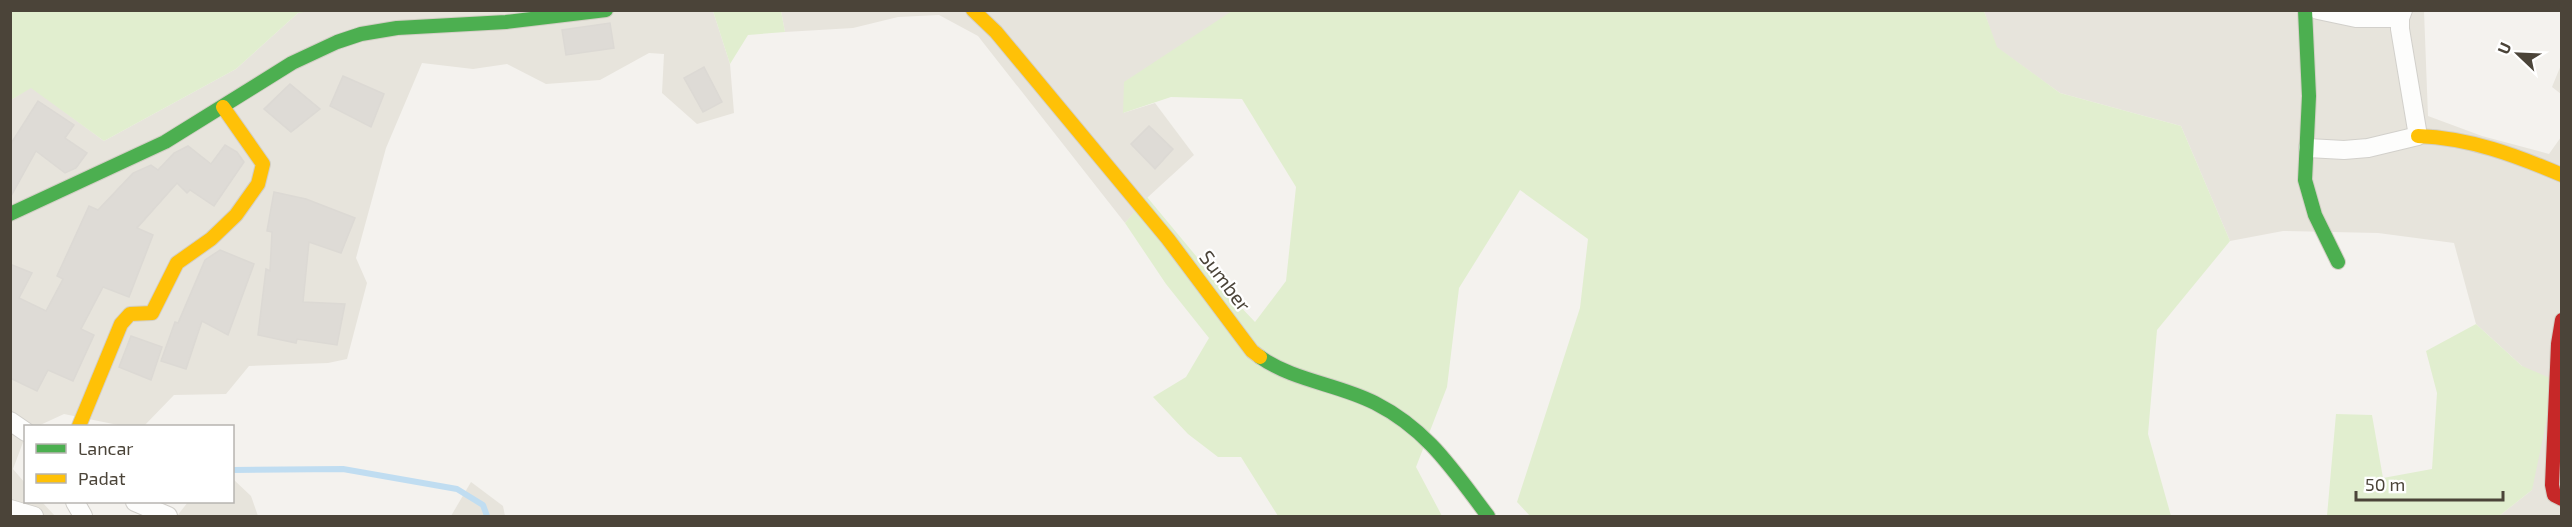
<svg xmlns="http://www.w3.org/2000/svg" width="2572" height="527" font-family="'Exo 2',sans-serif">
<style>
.residential{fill:#e7e4dc}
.green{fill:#e1eecf}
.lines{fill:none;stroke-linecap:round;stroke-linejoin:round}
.stream{stroke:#c0ddf1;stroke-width:6}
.building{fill:#dedbd6;stroke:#dcd9d4;stroke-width:1.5}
.street-casing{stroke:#d2d0cb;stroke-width:20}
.fast-casing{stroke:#d3cfc5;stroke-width:16}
.slow-casing{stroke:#d3cfc5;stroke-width:16}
.jam-casing{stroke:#d3cfc5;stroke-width:16}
.street{stroke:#fdfdfc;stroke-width:18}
.fast{stroke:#4caf50;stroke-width:14}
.slow{stroke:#ffc107;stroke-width:14}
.jam{stroke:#c62828;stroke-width:14}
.labels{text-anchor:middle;stroke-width:4.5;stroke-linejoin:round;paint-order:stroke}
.street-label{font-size:20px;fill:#4b4439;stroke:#fff}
</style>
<rect width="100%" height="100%" fill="#f4f2ee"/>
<g class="residential">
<polygon points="310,10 713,11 730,64 734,113 697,124 662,93 664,54 649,53 600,80 546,84 507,64 473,69 422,63 386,148 356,258 367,283 347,359 328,363 249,366 226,394 174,395 144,426 123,426 64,414 38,426 26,426 25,437 13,469 25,483 26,502 42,502 55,516 11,516 11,100 31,87 104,141 236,69 298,13"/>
<polygon points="781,11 1232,11 1123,113 1155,103 1194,155 1148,197 1125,223 978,36 939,15 898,17 853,28 785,32"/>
<polygon points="1984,11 2424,11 2428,116 2482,136 2549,154 2561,137 2561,516 2499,516 2532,490 2522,366 2476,324 2454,243 2378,233 2283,231 2230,241 2181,126 2060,93 1996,47"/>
<polygon points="2561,65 2561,94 2552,87"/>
<polygon points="233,479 251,496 258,516 177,516 188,502 232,502"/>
<polygon points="471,482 503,506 505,516 451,516"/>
</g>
<g class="green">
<polygon points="11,10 310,10 310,11 298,13 236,69 104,141 31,88 11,100"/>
<polygon points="713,11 781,11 785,32 748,35 730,64"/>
<polygon points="1232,11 1984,11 1997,47 2060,93 2181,126 2230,241 2157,330 2148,434 2171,516 1530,516 1517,502 1580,308 1588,239 1520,190 1459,288 1447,387 1416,467 1442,516 1278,516 1241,457 1218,457 1188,434 1153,397 1186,377 1209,338 1166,284 1125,223 1147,197 1221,286 1255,322 1286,281 1296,187 1242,99 1171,97 1123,113 1124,82"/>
<polygon points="2476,324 2522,366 2555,380 2532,490 2499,516 2327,516 2336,414 2372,415 2383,478 2432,469 2437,393 2426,351"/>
</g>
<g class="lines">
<polyline class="stream" points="232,470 343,469 457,489 483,505 487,516"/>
</g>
<g class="building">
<polygon points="610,23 614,48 566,55 562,30"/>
<polygon points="704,67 722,102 703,112 684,78"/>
<polygon points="343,76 384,94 371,127 330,106"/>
<polygon points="290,84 320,109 291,132 264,109"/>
<polygon points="38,101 74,125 65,138 87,153 76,168 65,173 36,151 10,198 10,145"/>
<polygon points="1149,126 1173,149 1155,169 1131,144"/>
<polygon points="225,145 237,152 244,162 214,206 190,190 187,193 177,183 137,228 153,235 129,297 103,287 81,329 94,335 73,381 48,370 37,391 10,378 10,264 32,273 19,298 46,311 63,279 57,276 89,206 98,210 133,173 151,165 158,170 174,153 188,146 211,164"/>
<polygon points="274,192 306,199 355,218 341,253 309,242 303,302 345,304 337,345 297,339 296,343 258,335 266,269 270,271 272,232 267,231"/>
<polygon points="220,250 254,264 228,335 202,321 186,369 161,361 175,322 178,323 205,260"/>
<polygon points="131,336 162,347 151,380 119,367"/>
</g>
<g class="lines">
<defs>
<g id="street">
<polyline points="2318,10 2356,18 2400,18"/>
<polyline points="2308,148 2344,150 2368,148 2418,136 2400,29 2400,18 2403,10"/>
<polyline points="10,421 26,432"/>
<polyline points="75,502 83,516"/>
<polyline points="135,502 168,516"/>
<polyline points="10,509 34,516"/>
</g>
<g id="fast">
<polyline points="2305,10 2309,96 2305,180 2315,215 2338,262"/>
<polyline points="10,214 165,142 292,63 337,42 361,34 397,28 506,22 606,10"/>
<path d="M1260,357C1294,381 1338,384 1375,403C1428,430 1453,470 1488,516"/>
</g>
<g id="slow">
<polyline points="973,10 996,32 1168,239 1252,351 1260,357"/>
<path d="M2418,136C2470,138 2515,155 2562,175"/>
<polyline points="79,426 121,324 130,314 152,313 177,263 211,239 236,215 258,184 263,164 223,107"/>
</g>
<polyline id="jam" points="2562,320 2558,344 2552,485 2554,495 2562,499"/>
</defs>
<use href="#street" class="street-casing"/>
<use href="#fast" class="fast-casing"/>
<use href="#slow" class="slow-casing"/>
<use href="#jam" class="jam-casing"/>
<use href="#street" class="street"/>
<use href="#fast" class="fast"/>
<use href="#slow" class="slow"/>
<use href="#jam" class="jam"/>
</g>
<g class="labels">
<g class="street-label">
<text transform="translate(1225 281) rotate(53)" y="7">Sumber</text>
</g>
</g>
<rect width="2572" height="527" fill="none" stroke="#4b4439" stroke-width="24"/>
<rect x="24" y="425" width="210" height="78" fill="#ffffff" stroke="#b7b4b0" stroke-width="1.5"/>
<rect x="36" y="444" width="30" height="9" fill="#4caf50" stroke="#b7b4b0" stroke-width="1.5"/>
<text x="78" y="455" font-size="18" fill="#4b4439">Lancar</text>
<rect x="36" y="474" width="30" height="9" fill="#ffc107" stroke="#b7b4b0" stroke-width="1.5"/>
<text x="78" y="485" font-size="18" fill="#4b4439">Padat</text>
<g transform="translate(2518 54) rotate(293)" stroke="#ffffff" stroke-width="4.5" paint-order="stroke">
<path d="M0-4.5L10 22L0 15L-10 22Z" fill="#4b4439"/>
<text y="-9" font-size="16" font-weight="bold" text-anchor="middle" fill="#4b4439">U</text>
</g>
<path d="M2356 491v9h147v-9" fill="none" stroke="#4b4439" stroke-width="3"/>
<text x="2365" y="491" font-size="18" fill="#4b4439" stroke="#ffffff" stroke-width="4.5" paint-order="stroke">50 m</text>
</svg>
